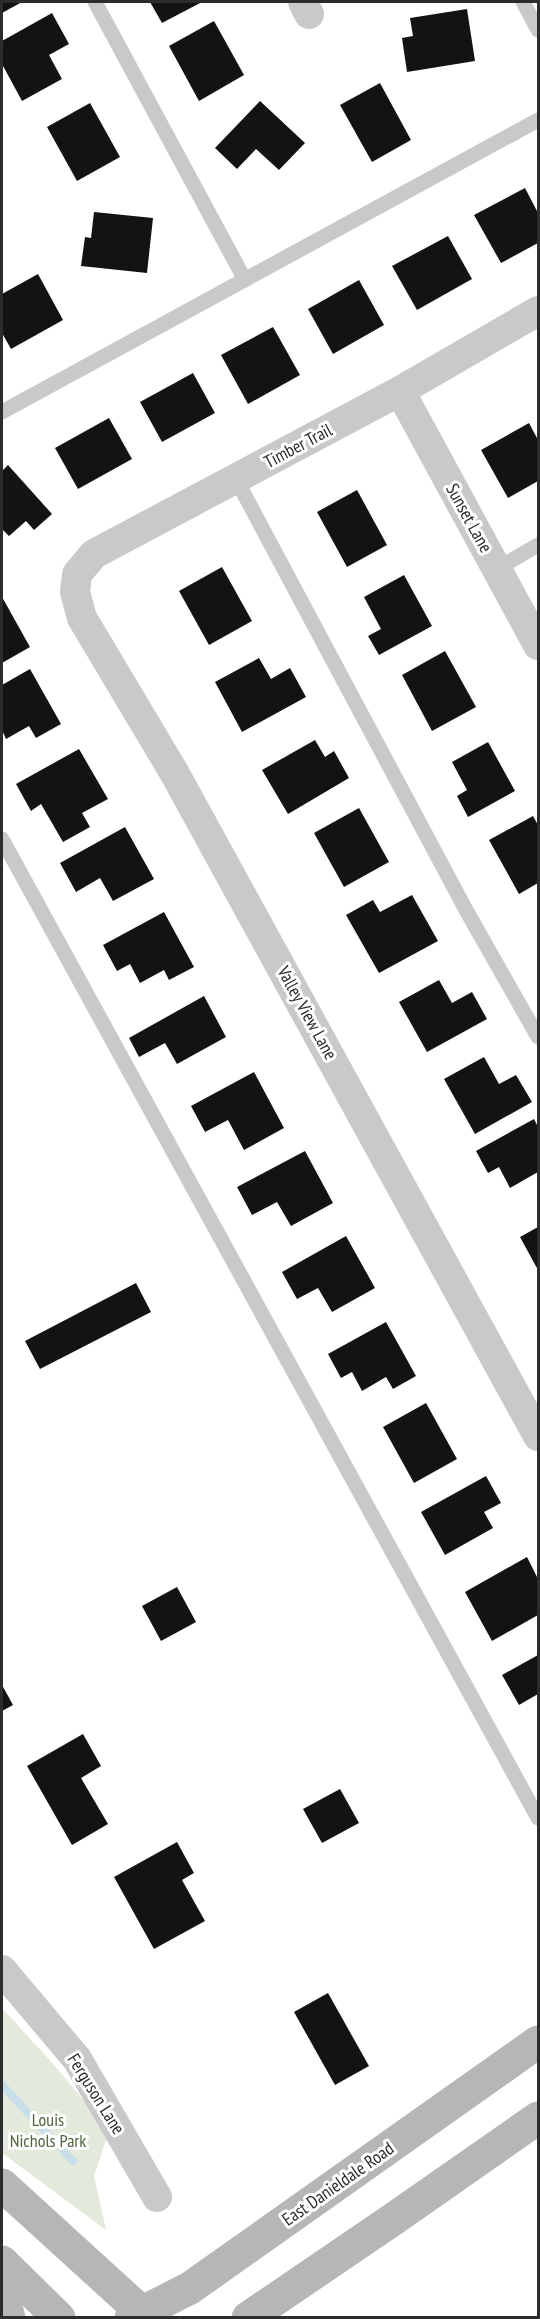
<svg xmlns="http://www.w3.org/2000/svg" width="540" height="2319" font-family="'PT Sans Narrow',sans-serif">
<style>
.green{fill:#e3e9db}
.lines{fill:none;stroke-linecap:round;stroke-linejoin:round}
.stream{stroke:#c8dee8;stroke-width:8}
.building{fill:#131313}
.service{stroke:#c9c9c9;stroke-width:15}
.minor{stroke:#c9c9c9;stroke-width:30}
.secondary{stroke:#b6b6b6;stroke-width:33}
.labels{text-anchor:middle;stroke-width:6;stroke-linejoin:round;paint-order:stroke}
.street-label{font-size:18px;fill:#2c2c2c;stroke:#fff}
.park-label{font-size:18px;fill:#52643e;stroke:#fff}
</style>
<rect width="100%" height="100%" fill="#fff"/>
<polygon class="green" points="2,2008 55,2066 109,2131 94,2176 106,2230 2,2153"/>
<g class="lines">
<polyline class="stream" points="2,2085 73,2161"/>
</g>
<g class="building">
<polygon points="2,2 22,2 2,13"/>
<polygon points="150,2 202,2 162,23"/>
<polygon points="467,9 475,61 407,72 402,38 413,36 410,18"/>
<polygon points="52,13 69,44 49,55 62,79 22,101 2,64 2,41"/>
<polygon points="214,21 244,75 199,101 169,46"/>
<polygon points="380,83 411,140 372,162 340,105"/>
<polygon points="260,101 305,143 279,170 256,149 237,169 215,148"/>
<polygon points="90,103 120,157 77,181 47,127"/>
<polygon points="525,188 538,213 538,243 501,263 474,215"/>
<polygon points="94,212 153,218 147,273 81,266 85,237 91,238"/>
<polygon points="448,236 472,279 417,310 392,266"/>
<polygon points="38,274 63,320 11,349 2,333 2,294"/>
<polygon points="359,280 384,325 333,354 308,309"/>
<polygon points="273,327 300,375 248,404 221,355"/>
<polygon points="193,373 215,413 162,442 140,402"/>
<polygon points="109,418 132,459 78,489 55,448"/>
<polygon points="529,423 538,440 538,481 508,498 481,450"/>
<polygon points="8,465 52,514 34,530 26,521 9,536 2,529 2,471"/>
<polygon points="357,490 387,545 347,567 317,512"/>
<polygon points="222,567 252,621 209,645 179,591"/>
<polygon points="404,575 432,626 379,655 368,636 381,629 364,597"/>
<polygon points="2,597 30,647 2,663"/>
<polygon points="445,651 476,707 432,731 402,675"/>
<polygon points="259,658 271,679 290,668 306,697 242,732 215,682"/>
<polygon points="30,669 61,724 36,738 29,726 6,739 2,730 2,685"/>
<polygon points="315,740 325,757 334,751 349,778 288,814 262,770"/>
<polygon points="488,742 515,791 468,817 457,796 467,790 452,762"/>
<polygon points="79,749 108,799 82,813 90,827 63,842 41,804 31,811 16,784"/>
<polygon points="359,808 389,862 344,887 314,833"/>
<polygon points="533,816 538,825 538,883 519,894 489,840"/>
<polygon points="125,827 154,879 113,901 100,878 76,892 60,863"/>
<polygon points="412,895 438,941 379,973 346,915 373,900 380,912"/>
<polygon points="164,912 194,967 169,980 164,970 140,983 130,964 117,971 103,945"/>
<polygon points="439,980 452,1003 472,992 487,1019 427,1052 399,1002"/>
<polygon points="204,996 226,1037 177,1064 165,1043 139,1057 129,1038"/>
<polygon points="484,1057 499,1084 516,1075 532,1102 475,1134 444,1079"/>
<polygon points="254,1072 284,1128 244,1150 228,1120 205,1132 191,1106"/>
<polygon points="534,1119 538,1127 538,1172 510,1188 499,1167 488,1173 476,1151"/>
<polygon points="305,1151 333,1203 291,1226 277,1202 252,1215 237,1187"/>
<polygon points="538,1227 538,1270 520,1237"/>
<polygon points="346,1236 375,1288 332,1312 318,1288 297,1299 282,1272"/>
<polygon points="136,1283 151,1312 40,1369 25,1341"/>
<polygon points="386,1322 416,1376 393,1389 386,1377 362,1391 352,1372 341,1378 328,1354"/>
<polygon points="426,1403 457,1459 414,1483 383,1427"/>
<polygon points="486,1476 501,1503 484,1512 493,1528 445,1555 421,1512"/>
<polygon points="527,1557 538,1579 538,1615 492,1641 465,1592"/>
<polygon points="177,1587 196,1622 161,1641 142,1606"/>
<polygon points="538,1655 538,1694 519,1705 502,1675"/>
<polygon points="2,1685 13,1705 2,1711"/>
<polygon points="83,1734 101,1766 81,1778 108,1824 72,1845 27,1766"/>
<polygon points="340,1789 359,1823 322,1843 303,1809"/>
<polygon points="177,1842 194,1873 182,1880 205,1921 154,1949 114,1877"/>
<polygon points="328,1993 369,2066 335,2085 294,2012"/>
</g>
<g class="lines">
<g class="service">
<polyline points="95,2 245,280"/>
<polyline points="523,2 538,30"/>
<polyline points="2,412 538,120"/>
<polyline points="236,479 466,910 538,1037"/>
<polyline points="497,569 538,545"/>
<polyline points="2,839 538,1818"/>
</g>
<g class="minor">
<polyline points="303,2 309,14"/>
<polyline points="538,311 400,391 94,554 77,574 75,592 82,618 175,774 538,1436"/>
<polyline points="400,391 538,645"/>
<polyline points="2,1970 77,2059 157,2197"/>
</g>
<g class="secondary">
<polyline points="2,2185 148,2318"/>
<polyline points="2,2262 59,2318"/>
<polyline points="2,2290 9,2318"/>
<polyline points="131,2318 190,2288 538,2042"/>
<polyline points="248,2318 392,2220 538,2118"/>
</g>
</g>
<g class="labels">
<g class="street-label">
<text transform="translate(298 446) rotate(-28)" y="6">Timber Trail</text>
<text transform="translate(469 518) rotate(61)" y="6">Sunset Lane</text>
<text transform="translate(307 1013) rotate(61)" y="6">Valley View Lane</text>
<text transform="translate(96 2094) rotate(58)" y="6">Ferguson Lane</text>
<text transform="translate(338 2184) rotate(-35)" y="6">East Danieldale Road</text>
</g>
<g class="park-label">
<text x="48" y="2126">Louis<tspan x="48" dy="21">Nichols Park</tspan></text>
</g>
</g>
<rect width="540" height="2319" fill="none" stroke="#2c2c2c" stroke-width="6"/>
</svg>
